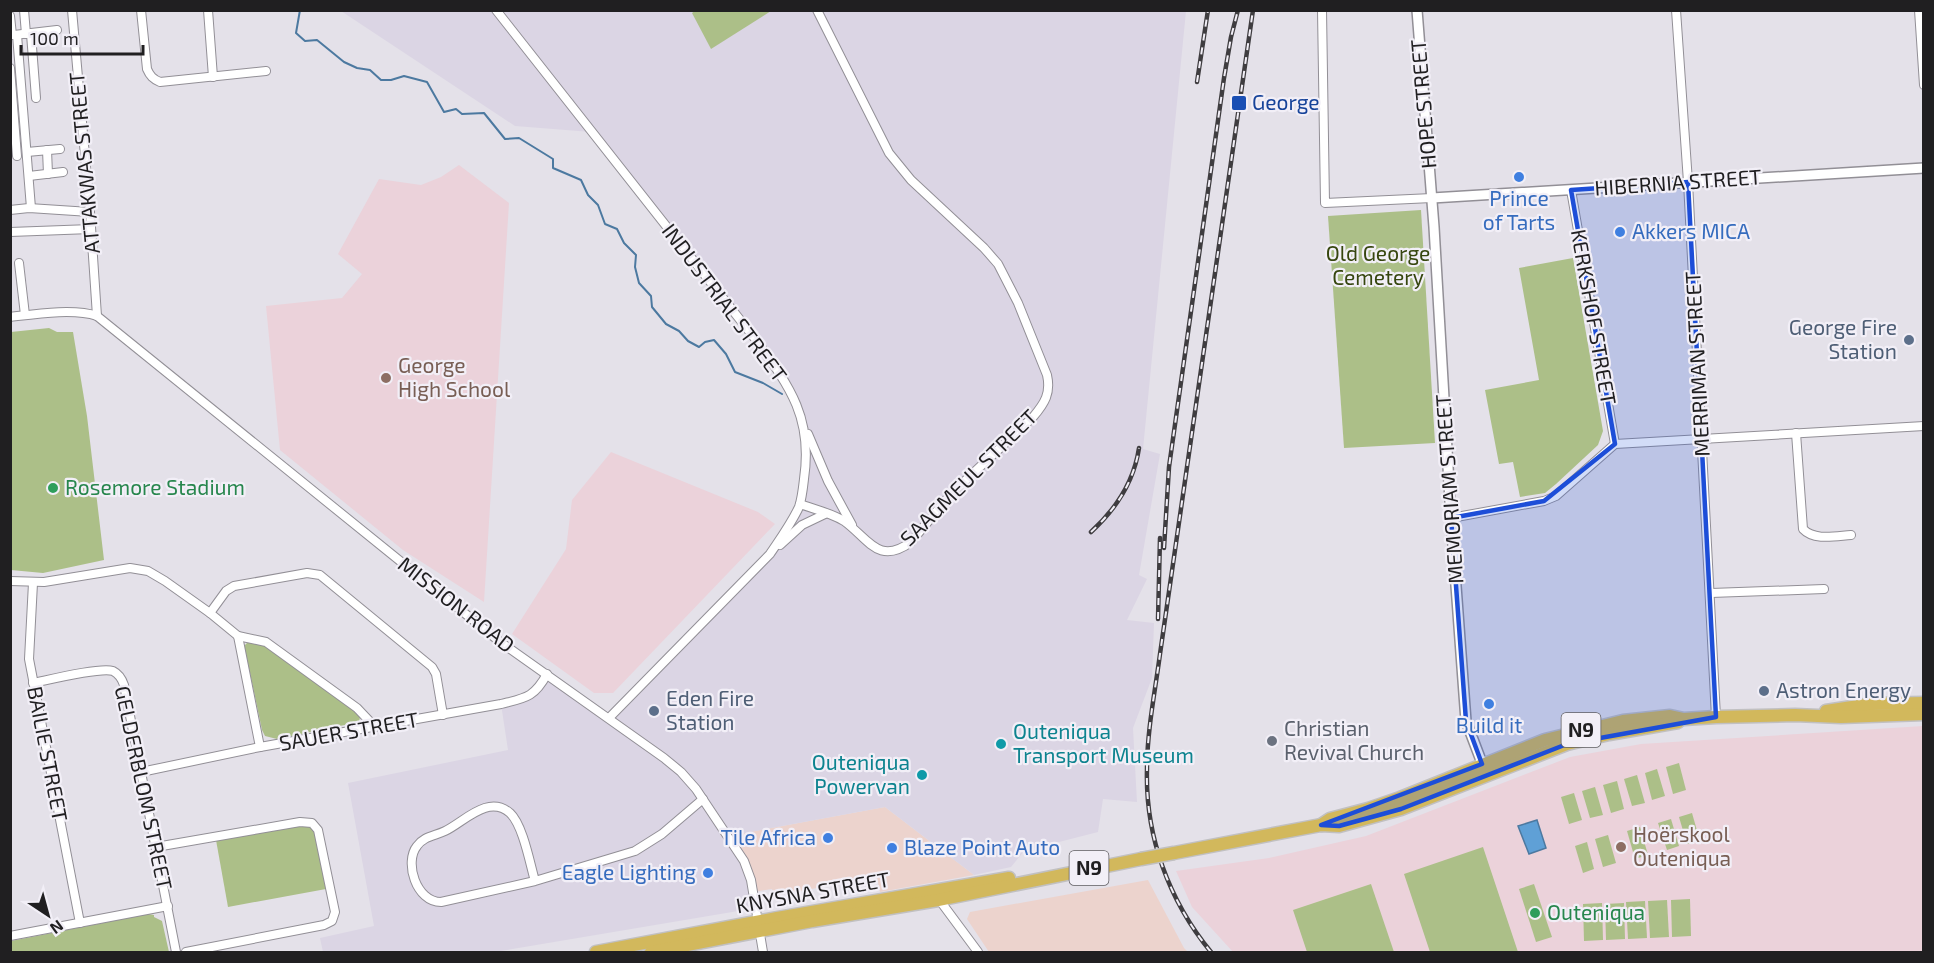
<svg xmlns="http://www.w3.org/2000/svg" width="1934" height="963" font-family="'Exo 2',sans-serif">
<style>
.commercial{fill:#ecd3cd}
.built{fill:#dbd5e4}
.education{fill:#ebd2da}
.green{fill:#acbf88}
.water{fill:#5fa0d6;stroke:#4c79a0;stroke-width:1.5}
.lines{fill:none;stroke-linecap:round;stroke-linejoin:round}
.stream{stroke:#4c79a0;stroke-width:2}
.minor-casing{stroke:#928f96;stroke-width:10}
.tertiary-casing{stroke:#928f96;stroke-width:12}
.trunk-casing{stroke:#c1c0c1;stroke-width:15}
.minor{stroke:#fff;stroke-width:8}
.tertiary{stroke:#fff;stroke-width:9}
.trunk{stroke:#d2b85c;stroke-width:12}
.rail-casing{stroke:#3f3d40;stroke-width:4.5}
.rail{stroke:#f2eff7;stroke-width:2;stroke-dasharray:7;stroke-linecap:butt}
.trunk-bridge-casing{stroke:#c1c0c1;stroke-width:15;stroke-linecap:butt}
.trunk-bridge{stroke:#d2b85c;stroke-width:12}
.marked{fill:#1d4ed8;fill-opacity:0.2;stroke:#1d4ed8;stroke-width:4.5;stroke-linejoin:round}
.transit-dot{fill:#1a4fb4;stroke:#f2eff7;stroke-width:2}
.shop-dot{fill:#3f7fe0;stroke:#f2eff7;stroke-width:2}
.service-dot{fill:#5c6f8a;stroke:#f2eff7;stroke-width:2}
.education-dot{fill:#8d6e63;stroke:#f2eff7;stroke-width:2}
.leisure-dot{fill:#2e9e5b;stroke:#f2eff7;stroke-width:2}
.worship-dot{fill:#6b7280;stroke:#f2eff7;stroke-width:2}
.culture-dot{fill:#0f9aa8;stroke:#f2eff7;stroke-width:2}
.labels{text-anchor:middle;stroke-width:4.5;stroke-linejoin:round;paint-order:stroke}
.shield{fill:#f2eff7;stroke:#5f5d61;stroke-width:1.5}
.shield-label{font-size:20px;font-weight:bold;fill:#201f21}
.transit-label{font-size:21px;fill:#164399;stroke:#f2eff7;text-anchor:start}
.street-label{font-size:21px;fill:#201f21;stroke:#f2eff7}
.shop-label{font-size:21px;fill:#366cbe;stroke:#f2eff7}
.park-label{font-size:21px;fill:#36460e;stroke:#f2eff7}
.service-label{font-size:21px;fill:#4e5e75;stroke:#f2eff7;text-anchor:start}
.education-label{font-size:21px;fill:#785e54;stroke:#f2eff7;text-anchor:start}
.leisure-label{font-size:21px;fill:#27864d;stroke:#f2eff7;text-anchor:start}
.worship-label{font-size:21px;fill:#5b616d;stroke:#f2eff7;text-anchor:start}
.culture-label{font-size:21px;fill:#0d838f;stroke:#f2eff7;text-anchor:start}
</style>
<rect width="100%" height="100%" fill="#e4e1e9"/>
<g class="commercial">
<polygon points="885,807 974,875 880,892 877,877 773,896 772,889 753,892 728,836"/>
<polygon points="1148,880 1184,948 1188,952 989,952 967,919 970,912"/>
</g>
<polygon class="built" points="341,11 1186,11 1143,449 1160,454 1139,575 1147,579 1127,620 1154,623 1152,678 1133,728 1137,802 1103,799 1098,832 1024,851 1011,867 974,875 885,807 729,836 741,856 756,908 495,952 323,952 320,938 374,926 348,783 508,750 501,704 530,696 547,674 609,718 770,554 800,504 806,448 787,383 591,132 515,126"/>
<g class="education">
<polygon points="459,165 509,203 484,602 403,550 280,450 266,306 342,298 362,274 338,254 379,179 421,185 441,177"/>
<polygon points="611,452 758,512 775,524 613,693 594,693 512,634 566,549 572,500"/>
<polygon points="1923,726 1923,952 1233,952 1192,907 1176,871 1269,858 1366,836 1570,757 1641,744"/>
</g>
<g class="green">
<polygon points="696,10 771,10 771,11 711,49 692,13"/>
<polygon points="1421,210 1435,443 1344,448 1328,216"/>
<polygon points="1573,258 1603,431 1598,445 1556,484 1545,493 1520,497 1513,462 1499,464 1485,390 1539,380 1519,268"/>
<polygon points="49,328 57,332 73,332 87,416 104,560 43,573 11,570 11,332"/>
<polygon points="249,641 263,645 356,712 360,717 359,722 277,739 265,736 262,730 245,649 245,645"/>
<polygon points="1679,763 1686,790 1673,794 1666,767"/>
<polygon points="1657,769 1665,796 1652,800 1645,773"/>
<polygon points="1637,775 1645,803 1632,806 1624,779"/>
<polygon points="1617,781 1624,809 1611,813 1603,785"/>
<polygon points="1595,787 1603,815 1590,818 1582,791"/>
<polygon points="1574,793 1582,820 1569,824 1561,797"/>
<polygon points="1692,813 1700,841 1687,844 1679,817"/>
<polygon points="1671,819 1679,846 1667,850 1658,823"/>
<polygon points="304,824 312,827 315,833 326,889 228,907 216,840"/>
<polygon points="1640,827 1648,855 1635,859 1627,831"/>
<polygon points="1608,835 1616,863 1603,867 1595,839"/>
<polygon points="1587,842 1594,869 1583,873 1575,846"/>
<polygon points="1483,847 1518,952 1430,952 1404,874"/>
<polygon points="1371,884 1394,952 1307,952 1293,910"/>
<polygon points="1534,884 1552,937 1536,942 1519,889"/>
<polygon points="1690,899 1691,936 1672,937 1671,900"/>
<polygon points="1667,900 1669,937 1650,938 1648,901"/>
<polygon points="1645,901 1647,938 1628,939 1626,902"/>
<polygon points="1602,903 1603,940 1584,941 1583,904"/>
<polygon points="1624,903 1625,939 1606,940 1605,904"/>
<polygon points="148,914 154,915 154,917 162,921 169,952 11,952 11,941"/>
</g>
<polygon class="water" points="1537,820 1546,848 1529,854 1518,826"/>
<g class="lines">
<polyline class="stream" points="300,10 296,33 305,41 317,40 344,62 357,68 370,70 381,80 391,80 404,76 427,82 444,112 456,109 462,114 484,113 505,139 519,138 553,159 553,168 581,180 588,195 598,205 605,224 617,229 624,243 636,255 635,267 639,283 651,296 652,307 666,324 679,331 688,341 699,347 705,342 714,340 726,354 735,372 763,383 782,394"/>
<defs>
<g id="minor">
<polyline points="24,10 26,34"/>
<polyline points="72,10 90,212 97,316"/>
<path d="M141,10L147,69C150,76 153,79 160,82L266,71"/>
<polyline points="208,10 213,77"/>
<path d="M496,10L756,340C790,387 813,418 804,479C803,488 802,498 799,507C791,524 780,539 770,554L609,718"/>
<polyline points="1322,10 1325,203 1432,198"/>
<polyline points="1676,10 1688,182 1716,717"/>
<polyline points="1919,10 1924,85"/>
<polyline points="10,16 12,35 10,35"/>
<polyline points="31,34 36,98"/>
<polyline points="14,35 57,30"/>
<polyline points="17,35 31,208"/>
<polyline points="10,68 17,156"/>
<polyline points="47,150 48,174"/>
<polyline points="27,152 60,149"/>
<polyline points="29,176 63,172"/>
<polyline points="1571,190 1615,444"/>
<polyline points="10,210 29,208 90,212"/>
<polyline points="10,232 91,229"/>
<polyline points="19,263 25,315"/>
<path d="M10,317C35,314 74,308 97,316L499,641L664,758L681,772L696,789L744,861L751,880L763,952"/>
<path d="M1796,433L1803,529C1814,541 1836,536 1851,535"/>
<polyline points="808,434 828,481 852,525"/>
<path d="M800,504C814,509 831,513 844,521C868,538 878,566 911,542L950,495L1033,417C1045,403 1051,393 1047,375L1018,303L998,264L984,248L911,180L889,153L817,10"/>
<polyline points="1451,518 1544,501 1556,496 1615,444 1924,426"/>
<polyline points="780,545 802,525 825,514"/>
<polyline points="10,581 44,582 130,568 148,571 165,581 210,613 238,636 260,747"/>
<polyline points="33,583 29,659 80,923"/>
<polyline points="1711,593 1824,589"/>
<polyline points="210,613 226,591 234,586 307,573 320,575 432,667 436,674 443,715"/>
<polyline points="238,636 266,642 357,708 375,727"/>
<path d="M33,683C48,680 100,667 113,671C119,674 122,679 124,685L176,952"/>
<path d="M141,772L260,747L501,704C525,698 534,698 547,674"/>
<polyline points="156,847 300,822 312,823 318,830 335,912 332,921 324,925 186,952"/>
<path d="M535,881C530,864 523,825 510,813C488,794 464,822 445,831C435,836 424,836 417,846C404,862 416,902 441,902L535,881L635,851L662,834L703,799"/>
<polyline points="938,898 978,952"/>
<polyline points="10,936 168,906"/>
</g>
<g id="tertiary">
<polyline points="1417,10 1434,227 1451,518 1466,721 1485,771"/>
<polyline points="1432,198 1924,168"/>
</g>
<g id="trunk">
<polyline points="1826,711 1872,704 1924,703"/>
<polyline points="1321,825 1330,819 1368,809 1400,798 1545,740 1623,721 1670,716 1684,719 1716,717 1795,715 1841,717 1924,714"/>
<polyline points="1174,853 1321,825 1339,826 1401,809 1567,744 1609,734 1678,722"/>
<polyline points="596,952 777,918 1009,878"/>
<polyline points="651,952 812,921 938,900 1141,859"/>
</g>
</defs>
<use href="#minor" class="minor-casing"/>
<use href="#tertiary" class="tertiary-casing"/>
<use href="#trunk" class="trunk-casing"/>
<use href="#minor" class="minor"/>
<use href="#tertiary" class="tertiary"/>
<use href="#trunk" class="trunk"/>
<defs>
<g id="rail">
<polyline points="1197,82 1208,10"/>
<path d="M1091,532C1116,509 1134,482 1139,448"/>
<polyline points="1164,548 1169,467 1224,78 1231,37 1238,10"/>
<polyline points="1158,619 1160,538"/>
<path d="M1211,952C1169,901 1145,836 1147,769C1147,731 1155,692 1160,654L1253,10"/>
</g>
</defs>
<use href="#rail" class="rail-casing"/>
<use href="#rail" class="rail"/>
<defs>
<polyline id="trunk-bridge" points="1141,859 1174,853"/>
</defs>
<use href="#trunk-bridge" class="trunk-bridge-casing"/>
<use href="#trunk-bridge" class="trunk-bridge"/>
</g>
<path class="marked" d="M1688,182L1716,717L1567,744L1401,809L1339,826L1321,825L1482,764L1466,721L1451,518L1544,501L1615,444L1571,190Z"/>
<rect class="transit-dot" x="1231" y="95" width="16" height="16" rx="3"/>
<g class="shop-dot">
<circle cx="1519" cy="177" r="6"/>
<circle cx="1620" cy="232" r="6"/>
<circle cx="1489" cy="704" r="6"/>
<circle cx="828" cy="838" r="6"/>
<circle cx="892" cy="848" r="6"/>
<circle cx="708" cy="873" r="6"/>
</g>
<g class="service-dot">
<circle cx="1909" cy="340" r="6"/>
<circle cx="1764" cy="691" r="6"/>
<circle cx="654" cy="711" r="6"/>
</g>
<g class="education-dot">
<circle cx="386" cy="378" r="6"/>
<circle cx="1621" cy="847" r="6"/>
</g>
<g class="leisure-dot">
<circle cx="53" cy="488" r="6"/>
<circle cx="1535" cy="913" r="6"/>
</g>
<circle class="worship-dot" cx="1272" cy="741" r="6"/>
<g class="culture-dot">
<circle cx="1001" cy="744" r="6"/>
<circle cx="922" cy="775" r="6"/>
</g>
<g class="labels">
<g class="shield">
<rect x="1561.5" y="713" width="39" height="34" rx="4.5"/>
<rect x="1069.5" y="851" width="39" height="34" rx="4.5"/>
</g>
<g class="shield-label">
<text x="1581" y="737">N9</text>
<text x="1089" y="875">N9</text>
</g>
<g class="transit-label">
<text x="1252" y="110">George</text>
</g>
<g class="street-label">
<text transform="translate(1424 104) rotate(-95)" y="7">HOPE STREET</text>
<text transform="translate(85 163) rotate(-95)" y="7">ATTAKWAS STREET</text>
<text transform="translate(1678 183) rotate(-4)" y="7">HIBERNIA STREET</text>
<text transform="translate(724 303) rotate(53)" y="7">INDUSTRIAL STREET</text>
<text transform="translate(1593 317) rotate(80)" y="7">KERKSHOF STREET</text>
<text transform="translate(1698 364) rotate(-93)" y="7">MERRIMAN STREET</text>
<text transform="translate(969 478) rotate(-45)" y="7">SAAGMEUL STREET</text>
<text transform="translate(1450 489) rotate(-94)" y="7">MEMORIAM STREET</text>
<text transform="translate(456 605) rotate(38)" y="7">MISSION ROAD</text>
<text transform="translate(349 732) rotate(-10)" y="7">SAUER STREET</text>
<text transform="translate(47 754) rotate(79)" y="7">BAILIE STREET</text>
<text transform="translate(143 788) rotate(78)" y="7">GELDERBLOM STREET</text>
<text transform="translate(813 893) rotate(-10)" y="7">KNYSNA STREET</text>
</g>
<g class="shop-label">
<text x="1519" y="206">Prince<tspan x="1519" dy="24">of Tarts</tspan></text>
<text x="1632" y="239" text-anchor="start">Akkers MICA</text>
<text x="1489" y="733">Build it</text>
<text x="816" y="845" text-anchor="end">Tile Africa</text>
<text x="904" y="855" text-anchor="start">Blaze Point Auto</text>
<text x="696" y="880" text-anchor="end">Eagle Lighting</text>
</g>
<g class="park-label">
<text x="1378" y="261">Old George<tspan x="1378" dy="24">Cemetery</tspan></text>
</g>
<g class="service-label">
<text x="1897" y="335" text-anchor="end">George Fire<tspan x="1897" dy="24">Station</tspan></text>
<text x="1776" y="698">Astron Energy</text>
<text x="666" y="706">Eden Fire<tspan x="666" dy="24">Station</tspan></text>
</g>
<g class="education-label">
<text x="398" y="373">George<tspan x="398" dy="24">High School</tspan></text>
<text x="1633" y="842">Hoërskool<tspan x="1633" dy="24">Outeniqua</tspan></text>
</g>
<g class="leisure-label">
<text x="65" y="495">Rosemore Stadium</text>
<text x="1547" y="920">Outeniqua</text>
</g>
<g class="worship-label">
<text x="1284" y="736">Christian<tspan x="1284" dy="24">Revival Church</tspan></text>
</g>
<g class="culture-label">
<text x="1013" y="739">Outeniqua<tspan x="1013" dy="24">Transport Museum</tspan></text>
<text x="910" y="770" text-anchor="end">Outeniqua<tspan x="910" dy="24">Powervan</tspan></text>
</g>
</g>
<rect width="1934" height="963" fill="none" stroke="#201f21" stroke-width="24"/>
<g transform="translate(48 915) rotate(144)" stroke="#f2eff7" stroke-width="4.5" paint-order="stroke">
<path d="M0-4.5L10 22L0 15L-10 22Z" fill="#201f21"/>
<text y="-9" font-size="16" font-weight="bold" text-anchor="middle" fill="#201f21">N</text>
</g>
<path d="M21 45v9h122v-9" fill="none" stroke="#201f21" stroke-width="3"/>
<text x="30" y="45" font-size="18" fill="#201f21" stroke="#f2eff7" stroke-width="4.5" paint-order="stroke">100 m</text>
</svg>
